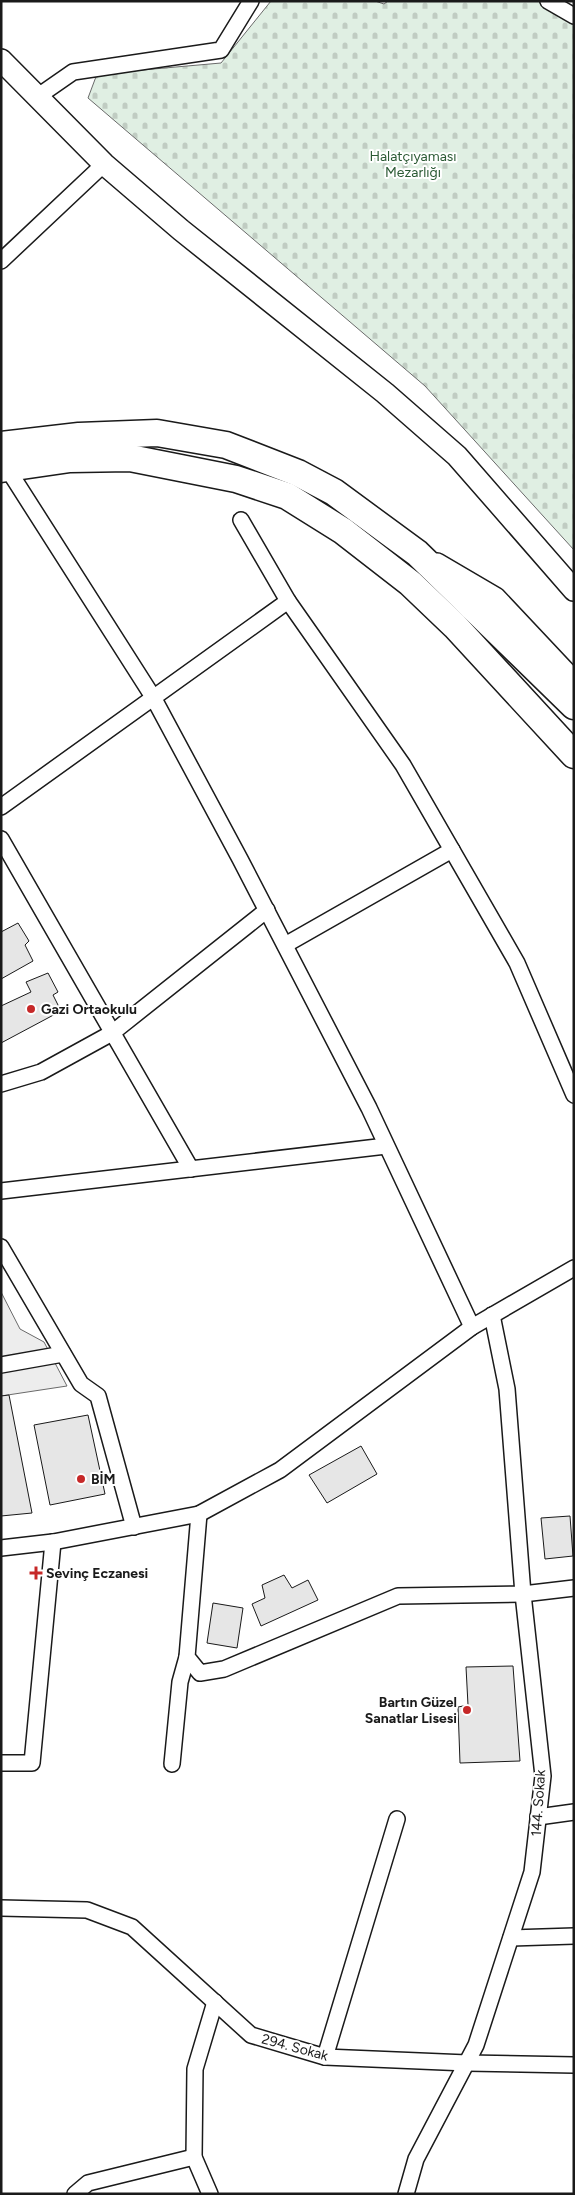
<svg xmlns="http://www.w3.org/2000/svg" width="575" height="2195" font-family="Figtree,sans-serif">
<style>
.cemetery{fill:url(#cemetery-stones);stroke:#6a6a6a}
.parking{fill:#ededed;stroke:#6a6a6a}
.building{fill:#e6e6e6;stroke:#1a1a1a}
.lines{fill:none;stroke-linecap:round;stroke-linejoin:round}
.street-casing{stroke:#1a1a1a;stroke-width:18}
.secondary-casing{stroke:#1a1a1a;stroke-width:24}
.highway-casing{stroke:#1a1a1a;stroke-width:29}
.street{stroke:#fff;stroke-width:15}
.secondary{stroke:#fff;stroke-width:21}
.highway{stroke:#fff;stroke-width:26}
.poi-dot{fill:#c62828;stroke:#fff;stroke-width:2}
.labels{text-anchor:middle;stroke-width:4;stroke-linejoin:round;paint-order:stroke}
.park-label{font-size:14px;fill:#2b5a34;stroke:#fff}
.poi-label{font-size:14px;font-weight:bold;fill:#1a1a1a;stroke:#fff;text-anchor:start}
.street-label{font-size:14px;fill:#1a1a1a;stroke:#fff}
</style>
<defs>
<pattern id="cemetery-stones" width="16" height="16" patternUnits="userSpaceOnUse" patternTransform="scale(1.25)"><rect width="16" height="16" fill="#e0efe3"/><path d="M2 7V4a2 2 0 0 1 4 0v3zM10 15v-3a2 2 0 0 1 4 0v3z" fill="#c0ccc2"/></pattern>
</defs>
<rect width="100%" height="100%" fill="#fff"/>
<polygon class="cemetery" points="271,1 375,1 384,4 388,1 539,1 574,23 574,550 425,386 88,98 97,74 221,63"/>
<polygon class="parking" points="1,1292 20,1329 44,1342 67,1386 1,1396"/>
<g class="building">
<polygon points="18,923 29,941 25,945 33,961 1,979 1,932"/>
<polygon points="48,973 58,992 53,995 61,1011 1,1043 1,1006 31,992 26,982"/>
<polygon points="9,1395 32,1513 1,1516 1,1396"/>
<polygon points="88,1415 105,1494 50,1505 34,1425"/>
<polygon points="361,1446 377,1474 327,1503 309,1475"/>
<polygon points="570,1516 573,1556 545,1559 541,1518"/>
<polygon points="284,1575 292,1588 308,1580 318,1600 261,1626 252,1604 265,1598 262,1585"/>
<polygon points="213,1603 243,1608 237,1648 207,1643"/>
<polygon points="513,1666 520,1761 460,1763 458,1707 468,1705 466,1667"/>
</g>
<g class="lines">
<defs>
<g id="street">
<polyline points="548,1 574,16"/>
<polyline points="37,97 73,72 221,50 251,1"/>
<polyline points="1,261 104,164"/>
<polyline points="7,468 153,697 240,859 369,1108 472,1327"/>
<polyline points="241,520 288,601 403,765 517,963 574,1095"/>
<polyline points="1,807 288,601"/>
<polyline points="1,839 191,1169"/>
<polyline points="285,945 452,850"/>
<polyline points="1,1084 41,1072 112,1033 267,910"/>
<polyline points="1,1191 386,1146"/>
<polyline points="1,1247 81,1384 98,1396 134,1527"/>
<polyline points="1,1365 63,1354"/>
<polyline points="199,1514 187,1657 200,1673 224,1669 398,1596 523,1594 574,1588"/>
<polyline points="1,1548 53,1542 199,1514 280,1470 472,1327 574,1268"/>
<polyline points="1,1763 32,1763 53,1542"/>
<polyline points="172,1764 180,1682 187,1657"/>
<polyline points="538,1817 574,1812"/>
<polyline points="1,1908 87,1910 132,1927 251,2035 325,2057 467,2063 574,2065"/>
<polyline points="511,1938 574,1936"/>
<polyline points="325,2057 397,1819"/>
<polyline points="75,2194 88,2183 194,2157"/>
<polyline points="210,2194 194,2157 195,2069 215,2002"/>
<polyline points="406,2194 416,2159 476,2045 532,1872 543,1776 523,1594 507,1389 492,1315"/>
</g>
<g id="secondary">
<polyline points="1,60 104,164 181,230 385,393 457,456 574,590"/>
<polyline points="437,564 495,598 574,682"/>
</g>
<g id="highway">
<polyline points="1,445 79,436 157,433 226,445 298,473 334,492 417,553 574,706"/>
<polyline points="1,469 70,459 130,458 236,479 287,496 343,531 410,583 455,626 574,755"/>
</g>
</defs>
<use href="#street" class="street-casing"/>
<use href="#secondary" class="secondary-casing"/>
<use href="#highway" class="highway-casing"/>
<use href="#street" class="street"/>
<use href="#secondary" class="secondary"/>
<use href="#highway" class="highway"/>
</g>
<g class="poi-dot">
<circle cx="31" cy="1009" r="5"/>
<circle cx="81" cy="1479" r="5"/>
<path d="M33.5 1565.5h5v5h5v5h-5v5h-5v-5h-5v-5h5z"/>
<circle cx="467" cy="1710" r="5"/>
</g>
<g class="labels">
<g class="park-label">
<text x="413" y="161">Halatçıyaması<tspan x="413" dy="16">Mezarlığı</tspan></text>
</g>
<g class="poi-label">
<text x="41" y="1014">Gazi Ortaokulu</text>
<text x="91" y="1484">BİM</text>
<text x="46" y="1578">Sevinç Eczanesi</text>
<text x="457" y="1707" text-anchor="end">Bartın Güzel<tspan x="457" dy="16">Sanatlar Lisesi</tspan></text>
</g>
<g class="street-label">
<text transform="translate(538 1803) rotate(-86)" y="5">144. Sokak</text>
<text transform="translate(295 2047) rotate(15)" y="5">294. Sokak</text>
</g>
</g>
<rect width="575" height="2195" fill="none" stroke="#1a1a1a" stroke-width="5"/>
</svg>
